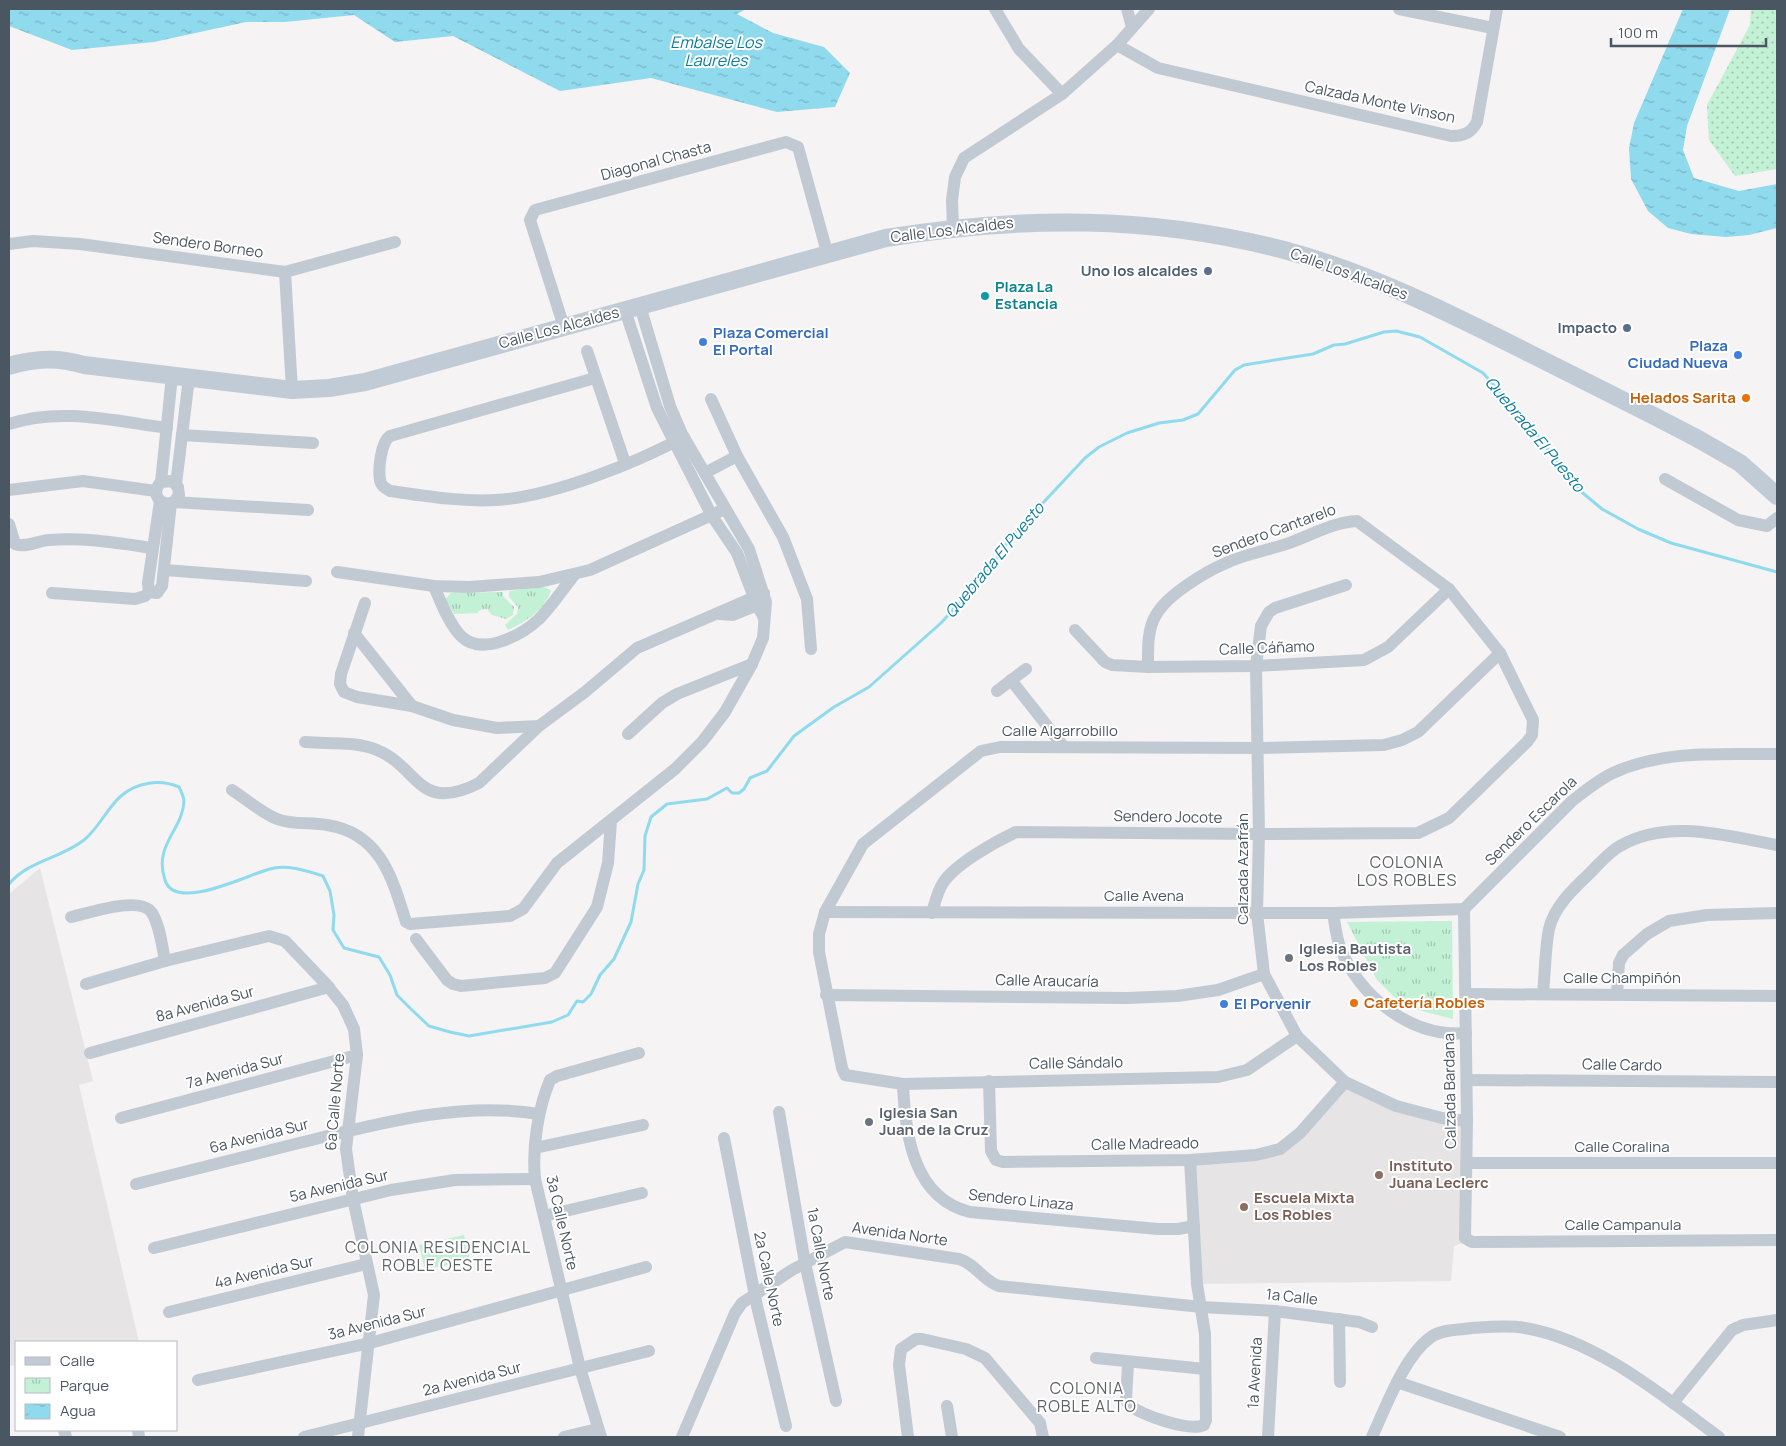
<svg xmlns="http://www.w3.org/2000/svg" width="1786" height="1446" font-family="Manrope,sans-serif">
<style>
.education{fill:#e6e4e5}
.grass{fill:url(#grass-dots)}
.park{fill:url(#park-tufts)}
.pitch{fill:#c3f1d5}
.water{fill:url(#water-ripples)}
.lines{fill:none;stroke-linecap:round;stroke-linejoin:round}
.stream{stroke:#90daee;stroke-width:3}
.street{stroke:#c1cad2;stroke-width:12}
.secondary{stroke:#c1cbd6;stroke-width:18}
.service-dot{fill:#5c6f8a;stroke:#fff;stroke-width:2}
.culture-dot{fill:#0f9aa8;stroke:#fff;stroke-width:2}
.shop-dot{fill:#3f7fe0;stroke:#fff;stroke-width:2}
.food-dot{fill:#e8710a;stroke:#fff;stroke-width:2}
.worship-dot{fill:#6b7280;stroke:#fff;stroke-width:2}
.education-dot{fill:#8d6e63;stroke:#fff;stroke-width:2}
.labels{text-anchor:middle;stroke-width:4;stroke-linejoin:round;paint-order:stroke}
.street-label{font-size:15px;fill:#4a5661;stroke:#fff}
.service-label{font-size:15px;font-weight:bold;fill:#4e5e75;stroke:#fff;text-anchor:end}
.culture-label{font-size:15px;font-weight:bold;fill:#0d838f;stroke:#fff;text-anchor:start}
.shop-label{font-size:15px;font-weight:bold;fill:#366cbe;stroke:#fff;text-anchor:start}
.food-label{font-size:15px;font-weight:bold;fill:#c56008;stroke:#fff;text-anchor:end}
.worship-label{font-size:15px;font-weight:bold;fill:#5b616d;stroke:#fff;text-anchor:start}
.education-label{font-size:15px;font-weight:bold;fill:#785e54;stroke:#fff;text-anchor:start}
.water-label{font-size:16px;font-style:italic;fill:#0c7c9b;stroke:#fff}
.neighbourhood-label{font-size:16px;letter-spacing:1px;fill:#5f6368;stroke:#fff}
</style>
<defs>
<pattern id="grass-dots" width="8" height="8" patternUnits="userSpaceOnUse" patternTransform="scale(1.25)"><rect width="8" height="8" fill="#c3f1d5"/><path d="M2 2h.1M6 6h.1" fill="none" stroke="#a0c6b0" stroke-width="1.8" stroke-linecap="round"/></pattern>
<pattern id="park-tufts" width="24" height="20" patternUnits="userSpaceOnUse" patternTransform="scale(1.25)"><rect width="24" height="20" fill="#c3f1d5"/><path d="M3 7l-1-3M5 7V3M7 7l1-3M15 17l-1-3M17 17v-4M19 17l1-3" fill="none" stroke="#a0c6b0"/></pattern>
<pattern id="water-ripples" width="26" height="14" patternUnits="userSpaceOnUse" patternTransform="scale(1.25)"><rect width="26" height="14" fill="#90daee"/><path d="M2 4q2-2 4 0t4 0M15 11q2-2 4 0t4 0" fill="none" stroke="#78b4c4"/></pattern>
</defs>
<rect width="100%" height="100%" fill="#f5f3f3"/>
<g class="education">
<polygon points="40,868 93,1081 79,1085 139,1342 16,1342 16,1365 9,1366 9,894"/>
<polygon points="1349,1080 1374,1093 1467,1121 1468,1241 1454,1246 1451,1281 1197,1284 1190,1160 1280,1149"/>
</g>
<polygon class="grass" points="1751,9 1777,9 1777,169 1735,176 1709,140 1707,105 1750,25"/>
<g class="park">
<path d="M543,587L551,590C547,608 524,623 508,630L505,625L517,614L518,607L509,597V591Z"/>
<polygon points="503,592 503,596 514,607 513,615 506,619 492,615 487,609 480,610 477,613 454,614 445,599 451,593"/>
<polygon points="1452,921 1453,1019 1403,1006 1377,980 1347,922"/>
</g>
<polygon class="pitch" points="464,1235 470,1260 425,1270 419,1245"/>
<g class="water">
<polygon points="9,9 746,9 737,14 773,33 824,47 850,73 835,107 777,112 651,78 560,91 453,36 395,42 354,15 285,22 246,22 154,42 72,50 9,26"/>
<polygon points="1683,9 1730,9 1687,126 1683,150 1694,178 1739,191 1777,184 1777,228 1749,235 1726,237 1691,234 1668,228 1648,211 1631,179 1629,148 1634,123"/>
</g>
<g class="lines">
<path class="stream" d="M9,884C29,860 60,859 84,840C99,828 107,808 121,796C137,782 160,779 179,787C181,791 184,797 184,801C183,830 153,845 165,880C175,913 249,874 270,869C286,864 308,871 323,876L330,891L334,915L333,930L344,948L379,957L390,975L397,995L412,1010L429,1026L450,1032L469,1036L552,1022L568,1015L577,1001L583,1002L591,994L600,975L614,959L631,922L638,884L644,870L645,836L651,817L667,804L707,799L727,788L732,793H739L744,789L750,778L767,771L794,736L834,707L869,687L941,623L989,570L1010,538L1085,458L1099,447L1127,433L1159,423L1183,420L1198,414L1235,370L1244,365L1313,354L1334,345L1345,344L1384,332L1396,331L1420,337L1483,373L1533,430L1578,489L1602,509L1638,529L1671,543L1777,572"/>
<g class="street">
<polyline points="995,9 1019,49 1062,94"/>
<polyline points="1127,9 1132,27"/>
<polyline points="1399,9 1493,28"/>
<path d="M1117,45L1158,68L1451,136C1464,136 1471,133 1477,122L1497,9"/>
<polyline points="953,227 952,200 955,177 964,158 1062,94 1117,45 1149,9"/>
<polyline points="9,244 33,241 80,244 285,272 395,242"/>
<polyline points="285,272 292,390"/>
<polyline points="625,310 657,408 712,516 737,553 757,605 764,618"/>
<polyline points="564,327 530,220 535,210 786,142 798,147 827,252"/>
<polyline points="587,351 625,463"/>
<path d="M595,378L390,436C381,442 378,469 380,480C381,486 385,488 390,491C425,496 461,502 496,500C551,497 636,463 684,437"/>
<polyline points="711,399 737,456 783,537 807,599 811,649"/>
<path d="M9,424C60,407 114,421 167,428"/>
<polyline points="182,435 313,443"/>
<polyline points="705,473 737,456"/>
<polyline points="1665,479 1738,520 1767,526 1777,518"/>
<polyline points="161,482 172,376"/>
<polyline points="176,484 189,378"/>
<polyline points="9,490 83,481 156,491"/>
<polyline points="160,501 148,583 149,592 157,593 162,586 171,503"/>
<path d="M174,502L179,495L178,487L172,481L161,482C150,493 160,508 174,502L308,510"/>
<path d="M9,524L15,544C26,548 37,541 49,540C84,537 118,543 152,548"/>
<polyline points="165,570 306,581"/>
<polyline points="337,572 434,586 469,587 539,582 590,570 725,509"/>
<polyline points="1346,585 1275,608 1269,612 1261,626 1256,666 1259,834 1257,913 1264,974 1297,1036 1345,1082 1396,1106 1442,1118 1467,1121"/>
<path d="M434,586C440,601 450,626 462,637C483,656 522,635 539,619C552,606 563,589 575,574"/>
<polyline points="52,593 135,599 145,596 149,592"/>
<polyline points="365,603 341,674 340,684 344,692 357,697 412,706 453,720 497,728 539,726 585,692 637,648 764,593"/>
<polyline points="720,614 733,615 762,603"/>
<polyline points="1075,630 1105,662 1112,665 1148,667 1256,666 1364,660 1388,647 1449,589"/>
<polyline points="354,633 412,706"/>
<polyline points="1011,680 1063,746"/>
<polyline points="997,691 1026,669"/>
<polyline points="628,734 662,703 677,694 752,664"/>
<path d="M305,742C327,744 357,741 377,750C419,767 418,814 479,783L539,726"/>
<path d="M232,790C246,799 262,813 277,819C292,825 311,822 327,825C380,833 392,877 406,922L410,924L510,916L523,909L557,863L675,769L702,742L725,712L752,664L763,638L766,602L749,549L682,434L670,406L640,306"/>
<polyline points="1464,909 1467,1121 1465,1238 1472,1242 1777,1240"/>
<path d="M1464,909L1572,801C1585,791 1598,780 1613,773C1664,749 1723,755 1777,754"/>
<polyline points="825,912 1333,913 1464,909"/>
<path d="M932,913C935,903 937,892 943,883C955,864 995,842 1016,832L1259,834L1418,833L1449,818L1527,742L1532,735L1533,720L1500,653L1449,589L1357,521C1335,522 1313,534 1292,542C1271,550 1247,553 1226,563C1205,572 1167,595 1156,615C1147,629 1148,651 1148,667"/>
<path d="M1333,913C1335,924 1336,936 1340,947C1359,996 1411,1038 1466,1033"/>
<path d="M71,917C89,913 141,895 152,913C160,926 162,946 165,961"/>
<polyline points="416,939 447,980 453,984 461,986 545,978 555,973 597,907 608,863 611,821"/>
<polyline points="86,984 165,961 269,936 285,941 326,984 343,1005 354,1029 357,1055 346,1149 353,1199 374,1295 358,1437"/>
<polyline points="1617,993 1619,963 1623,955 1647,934 1669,921 1707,915 1777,913"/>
<polyline points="1466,994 1777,996"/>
<path d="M1543,994C1545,973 1545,950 1549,929C1554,907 1573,889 1589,874C1598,865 1609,852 1620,846C1668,818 1727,836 1777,845"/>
<polyline points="826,995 1127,998 1177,996 1218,990 1264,974"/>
<polyline points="1297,1036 1247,1070 1218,1077 903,1084 845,1075 842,1068 819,952 819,934 825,912 863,844 981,751 1000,747 1257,748 1384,745 1402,740 1418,732 1500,653"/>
<polyline points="90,1053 329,987"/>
<polyline points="1467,1080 1777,1082"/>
<polyline points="989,1081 991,1151 996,1160 1003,1162 1190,1160 1256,1155 1280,1149 1300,1133 1345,1082"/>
<path d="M903,1084C905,1134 913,1198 970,1212L1158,1229H1178L1194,1226"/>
<polyline points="779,1112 805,1263 836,1401"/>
<polyline points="121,1118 357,1055"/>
<polyline points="724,1138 757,1306 786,1426"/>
<polyline points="535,1148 643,1125"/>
<polyline points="1467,1163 1777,1163"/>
<path d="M136,1184C190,1170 245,1157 299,1143C377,1124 459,1101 539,1114"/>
<polyline points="544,1216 642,1193"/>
<polyline points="154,1248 391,1190 455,1180 535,1179"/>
<polyline points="169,1312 366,1264"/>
<polyline points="1339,1319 1340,1382"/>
<polyline points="1096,1358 1205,1369"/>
<path d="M1128,1363L1126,1400L1128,1404C1141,1415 1189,1432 1204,1425L1206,1420L1205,1334L1197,1284L1190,1160"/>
<polyline points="198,1380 370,1343 646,1267"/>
<polyline points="1397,1382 1560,1437"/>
<polyline points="1673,1403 1732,1330 1743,1325 1777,1320"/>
<polyline points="947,1406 952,1437"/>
<polyline points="64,1430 66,1437"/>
<polyline points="138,1430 139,1437"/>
<polyline points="304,1437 649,1351"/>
<polyline points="564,1437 597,1429"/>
<path d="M601,1437L580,1368L535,1179C532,1147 538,1109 550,1080L557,1076L639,1053"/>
<path d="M682,1437L735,1313L742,1303L792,1270L845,1242L959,1259C976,1264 983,1281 999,1286L1201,1307L1275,1311L1359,1322L1372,1327"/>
<polyline points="908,1437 899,1365 901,1349 916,1339 922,1339 966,1349 985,1358 1040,1423 1043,1437"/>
<polyline points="1268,1437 1275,1311"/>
<path d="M1372,1437C1386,1407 1404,1356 1431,1337C1442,1329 1460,1330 1472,1328C1489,1327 1508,1325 1525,1328C1596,1340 1662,1395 1719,1437"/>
</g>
<path class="secondary" d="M9,366C35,358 58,357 84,365L292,390L329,388L365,382L886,238C1023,216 1149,215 1284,250C1367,272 1443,310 1519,348C1580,379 1640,408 1700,440L1740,463L1777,496"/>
</g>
<g class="service-dot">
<circle cx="1208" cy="271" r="5"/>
<circle cx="1627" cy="328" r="5"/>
</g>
<circle class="culture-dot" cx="985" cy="296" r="5"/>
<g class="shop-dot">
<circle cx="703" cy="342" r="5"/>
<circle cx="1738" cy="355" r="5"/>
<circle cx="1224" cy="1004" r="5"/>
</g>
<g class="food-dot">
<circle cx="1746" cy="398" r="5"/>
<circle cx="1354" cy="1003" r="5"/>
</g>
<g class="worship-dot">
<circle cx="1289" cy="958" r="5"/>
<circle cx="869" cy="1122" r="5"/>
</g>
<g class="education-dot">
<circle cx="1379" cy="1175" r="5"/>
<circle cx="1244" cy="1207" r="5"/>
</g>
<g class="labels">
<g class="street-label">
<text transform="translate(1380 102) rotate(12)" y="5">Calzada Monte Vinson</text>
<text transform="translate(656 161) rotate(-15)" y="5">Diagonal Chasta</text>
<text transform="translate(952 230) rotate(-7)" y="5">Calle Los Alcaldes</text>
<text transform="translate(208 245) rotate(8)" y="5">Sendero Borneo</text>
<text transform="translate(1349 274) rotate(20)" y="5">Calle Los Alcaldes</text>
<text transform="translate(559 328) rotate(-15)" y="5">Calle Los Alcaldes</text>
<text transform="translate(1274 531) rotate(-20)" y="5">Sendero Cantarelo</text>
<text transform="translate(1267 648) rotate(-2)" y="5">Calle Cáñamo</text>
<text x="1060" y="736">Calle Algarrobillo</text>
<text transform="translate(1168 817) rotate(1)" y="5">Sendero Jocote</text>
<text transform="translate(1531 821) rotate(-44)" y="5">Sendero Escarola</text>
<text transform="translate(1243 869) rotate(-90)" y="5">Calzada Azafrán</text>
<text x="1144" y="901">Calle Avena</text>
<text x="1622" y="983">Calle Champiñón</text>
<text transform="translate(1047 981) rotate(1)" y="5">Calle Araucaría</text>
<text transform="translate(205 1004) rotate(-15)" y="5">8a Avenida Sur</text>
<text transform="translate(1076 1063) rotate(-1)" y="5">Calle Sándalo</text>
<text transform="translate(1622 1065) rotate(1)" y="5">Calle Cardo</text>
<text transform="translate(235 1071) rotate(-15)" y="5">7a Avenida Sur</text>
<text transform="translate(1450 1091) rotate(-91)" y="5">Calzada Bardana</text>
<text transform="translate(335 1102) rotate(-85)" y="5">6a Calle Norte</text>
<text transform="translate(259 1136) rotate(-14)" y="5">6a Avenida Sur</text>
<text transform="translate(1145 1144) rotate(-1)" y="5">Calle Madreado</text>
<text x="1622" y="1152">Calle Coralina</text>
<text transform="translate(339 1186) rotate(-13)" y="5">5a Avenida Sur</text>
<text transform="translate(1021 1200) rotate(6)" y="5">Sendero Linaza</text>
<text transform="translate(562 1223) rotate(77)" y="5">3a Calle Norte</text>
<text x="1623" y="1230">Calle Campanula</text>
<text transform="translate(900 1234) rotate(8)" y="5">Avenida Norte</text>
<text transform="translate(821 1254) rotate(79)" y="5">1a Calle Norte</text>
<text transform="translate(264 1272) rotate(-13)" y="5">4a Avenida Sur</text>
<text transform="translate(769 1279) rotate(78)" y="5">2a Calle Norte</text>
<text transform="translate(1292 1297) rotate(6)" y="5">1a Calle</text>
<text transform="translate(377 1323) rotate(-14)" y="5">3a Avenida Sur</text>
<text transform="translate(1255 1373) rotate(-87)" y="5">1a Avenida</text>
<text transform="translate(472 1379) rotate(-14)" y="5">2a Avenida Sur</text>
</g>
<g class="service-label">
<text x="1198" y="276">Uno los alcaldes</text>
<text x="1617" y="333">Impacto</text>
</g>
<g class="culture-label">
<text x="995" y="292">Plaza La<tspan x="995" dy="17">Estancia</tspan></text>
</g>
<g class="shop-label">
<text x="713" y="338">Plaza Comercial<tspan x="713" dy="17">El Portal</tspan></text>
<text x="1728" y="351" text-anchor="end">Plaza<tspan x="1728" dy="17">Ciudad Nueva</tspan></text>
<text x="1234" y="1009">El Porvenir</text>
</g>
<g class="food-label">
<text x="1736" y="403">Helados Sarita</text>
<text x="1364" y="1008" text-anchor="start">Cafetería Robles</text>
</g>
<g class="worship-label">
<text x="1299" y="954">Iglesia Bautista<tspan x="1299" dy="17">Los Robles</tspan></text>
<text x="879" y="1118">Iglesia San<tspan x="879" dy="17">Juan de la Cruz</tspan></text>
</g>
<g class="education-label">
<text x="1389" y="1171">Instituto<tspan x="1389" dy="17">Juana Leclerc</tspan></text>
<text x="1254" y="1203">Escuela Mixta<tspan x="1254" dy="17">Los Robles</tspan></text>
</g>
<g class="water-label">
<text x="716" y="48">Embalse Los<tspan x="716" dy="18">Laureles</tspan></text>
<text transform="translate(1535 434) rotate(50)" y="6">Quebrada El Puesto</text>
<text transform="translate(994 560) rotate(-50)" y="6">Quebrada El Puesto</text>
</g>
<g class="neighbourhood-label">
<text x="1407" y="868">COLONIA<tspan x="1407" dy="18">LOS ROBLES</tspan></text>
<text x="438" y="1253">COLONIA RESIDENCIAL<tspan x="438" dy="18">ROBLE OESTE</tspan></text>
<text x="1087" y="1394">COLONIA<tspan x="1087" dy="18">ROBLE ALTO</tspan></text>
</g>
</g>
<rect width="1786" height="1446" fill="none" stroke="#4a5661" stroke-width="20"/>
<rect x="15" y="1341" width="162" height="90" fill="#ffffff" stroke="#b7bbc0"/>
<rect x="25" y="1357" width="25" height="8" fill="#c1cbd6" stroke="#b7bbc0"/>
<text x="60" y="1366" font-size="15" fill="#4a5661">Calle</text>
<rect x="25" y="1378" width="25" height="15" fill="url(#park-tufts)" stroke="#b7bbc0"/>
<text x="60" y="1391" font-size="15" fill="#4a5661">Parque</text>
<rect x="25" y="1404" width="25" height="15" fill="url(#water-ripples)" stroke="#b7bbc0"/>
<text x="60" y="1416" font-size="15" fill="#4a5661">Agua</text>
<path d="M1611 38v8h155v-8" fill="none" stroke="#4a5661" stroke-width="2.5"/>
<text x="1618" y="38" font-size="15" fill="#4a5661" stroke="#ffffff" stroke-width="4" paint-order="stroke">100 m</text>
</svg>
